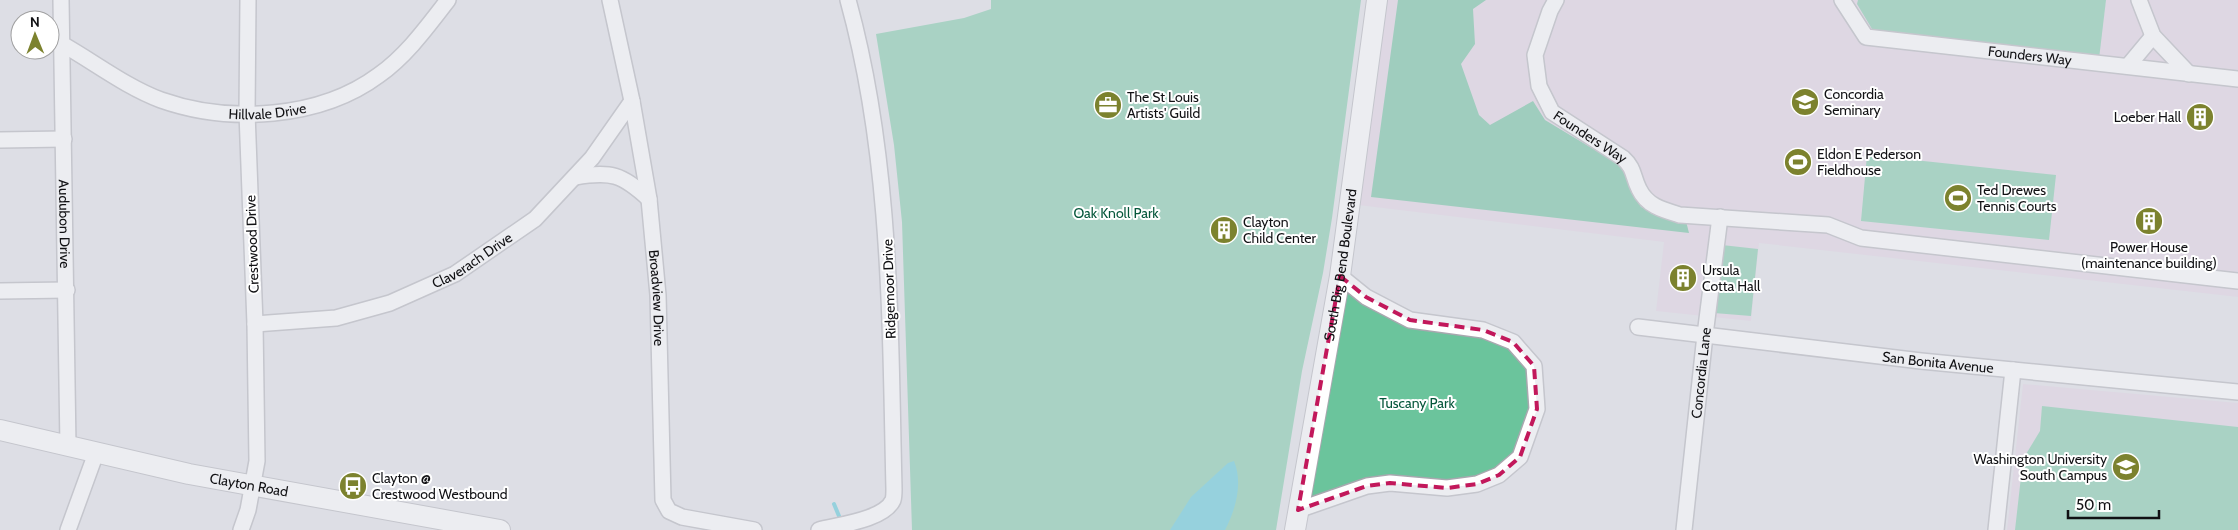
<svg xmlns="http://www.w3.org/2000/svg" width="2238" height="530" font-family="Cabin,sans-serif">
<style>
.education{fill:#dfcfe0}
.green{fill:#6bc49c}
.forest{fill:#56b88e}
.water{fill:#42c2d3}
.lines{fill:none;stroke-linecap:round;stroke-linejoin:round}
.stream{stroke:#42c2d3;stroke-width:4}
.minor-casing{stroke:#a8a8af;stroke-width:18}
.major-casing{stroke:#a8a8af;stroke-width:22}
.minor{stroke:#fff;stroke-width:15}
.major{stroke:#fff;stroke-width:20}
.marked{fill:none;stroke:#c2185b;stroke-width:4;stroke-dasharray:10 6;stroke-linejoin:round}
.labels{text-anchor:middle;stroke-width:4;stroke-linejoin:round;paint-order:stroke}
.street-label{font-size:14px;fill:#111114;stroke:#fff}
.poi-label{font-size:14px;fill:#111114;stroke:#fff;text-anchor:start}
.park-label{font-size:14px;fill:#05573b;stroke:#fff}
</style>
<rect width="100%" height="100%" fill="#dddee5"/>
<g class="education">
<polygon points="1386,0 2238,0 2238,297 1759,243 1751,321 1656,311 1664,242 1358,205"/>
<polygon points="2023,384 2238,403 2238,530 2007,530"/>
</g>
<g class="green">
<polygon points="991,0 1361,0 1332,218 1323,273 1302,371 1276,530 912,530 902,222 894,145 876,34 964,18 991,9"/>
<polygon points="1858,0 2106,0 2099,59 1875,34 1857,4"/>
<polygon points="1867,155 2056,175 2049,240 1861,221"/>
<polygon points="1722,245 1758,249 1751,316 1714,313"/>
<polygon points="1340,276 1405,316 1483,330 1534,366 1537,409 1520,457 1477,484 1390,483 1298,510"/>
<polygon points="2042,406 2238,427 2238,530 2015,530 2023,459 2040,431"/>
</g>
<polygon class="forest" points="1398,0 1486,0 1473,9 1475,44 1461,64 1479,115 1490,125 1533,101 1545,120 1620,165 1628,176 1641,207 1686,221 1689,233 1371,197"/>
<path class="water" d="M1234,461C1243,483 1236,509 1225,530H1170L1191,497L1228,463Z"/>
<g class="lines">
<polyline class="stream" points="834,504 839,516"/>
<defs>
<g id="minor">
<path id="s1" d="M61,0L68,446"/>
<path id="s2" d="M610,0L632,101L649,199L658,295L663,500L669,511L682,517L754,530"/>
<path id="s3" d="M1556,0L1550,11L1535,55L1539,86L1552,112L1623,158C1635,169 1632,175 1639,189C1647,206 1663,210 1680,215L1828,225L1861,238L2238,281"/>
<path id="s4" d="M1842,0L1866,37L2238,79"/>
<polyline points="2139,0 2153,36 2189,74"/>
<path id="s5" d="M62,44C94,62 126,87 161,100C229,124 320,119 379,75C407,55 427,27 448,0"/>
<polyline points="2128,66 2153,36"/>
<polyline points="0,140 64,139"/>
<path d="M575,177C611,171 622,174 649,199"/>
<polyline points="0,291 67,290"/>
<path id="s6" d="M255,324L336,318L390,303L455,274L535,219L592,158L632,101"/>
<path id="s7" d="M1638,327L1921,361L2238,392"/>
<polyline points="1298,510 1367,486 1390,483 1447,488 1477,484 1499,475 1520,457 1537,409 1534,366 1513,342 1483,330 1410,320 1366,297 1340,276"/>
<polyline points="68,530 96,453"/>
<polyline points="241,530 248,510 257,461 255,324 247,113 248,0"/>
<path d="M819,530C838,525 884,520 893,500C894,497 894,492 894,489C890,325 892,159 848,0"/>
<path id="s8" d="M1684,530L1705,335L1720,217"/>
<polyline points="1996,530 2013,370"/>
</g>
<g id="major">
<path id="s9" d="M0,430L189,474L500,530"/>
<path id="s10" d="M1295,530L1340,276L1377,0"/>
</g>
</defs>
<use href="#minor" class="minor-casing"/>
<use href="#major" class="major-casing"/>
<use href="#minor" class="minor"/>
<use href="#major" class="major"/>
</g>
<path d="M0 0H2238V530H0ZM1340,276L1366,297L1410,320L1483,330L1513,342L1534,366L1537,409L1520,457L1499,475L1477,484L1447,488L1390,483L1367,486L1298,510Z" fill="#dddee5" fill-opacity=".55" fill-rule="evenodd"/>
<path class="marked" d="M1340,276L1366,297L1410,320L1483,330L1513,342L1534,366L1537,409L1520,457L1499,475L1477,484L1447,488L1390,483L1367,486L1298,510Z"/>
<defs>
<symbol id="university-disc" viewBox="-11 -11 22 22"><circle r="9.5" fill="#7c822e" stroke="#fff"/><path d="M0-5L7-2L0 1L-7-2ZM-4 1L0 2.5L4 1V4Q0 6-4 4Z" fill="#fff"/></symbol>
<symbol id="office-disc" viewBox="-11 -11 22 22"><circle r="9.5" fill="#7c822e" stroke="#fff"/><path d="M-6-3h4V-5.5h4V-3h4V5H-6ZM-1-4.5V-3h2v-1.5ZM-6 0V1H6V0Z" fill="#fff"/></symbol>
<symbol id="building-disc" viewBox="-11 -11 22 22"><circle r="9.5" fill="#7c822e" stroke="#fff"/><path d="M-4-6H4V6H1V3H-1V6H-4ZM-2.5-4.3h1.7v1.8h-1.7ZM.8-4.3h1.7v1.8H.8ZM-2.5-1h1.7V.8h-1.7ZM.8-1h1.7V.8H.8Z" fill="#fff"/></symbol>
<symbol id="stadium-disc" viewBox="-11 -11 22 22"><circle r="9.5" fill="#7c822e" stroke="#fff"/><path d="M0-5a6.5 5 0 1 0 0 10a6.5 5 0 1 0 0-10ZM-3.5-1.8h7v3.6h-7Z" fill="#fff"/></symbol>
<symbol id="bus-disc" viewBox="-11 -11 22 22"><circle r="9.5" fill="#7c822e" stroke="#fff"/><path d="M-5-6H5V4H4V6H2V4H-2V6H-4V4H-5ZM-3.5-4V0h7V-4ZM-3.5 1.2v1.5H-2V1.2ZM2 1.2v1.5H3.5V1.2Z" fill="#fff"/></symbol>
</defs>
<g fill-rule="evenodd">
<use href="#university-disc" x="1789" y="86" width="32" height="32"/>
<use href="#office-disc" x="1092" y="89" width="32" height="32"/>
<use href="#building-disc" x="2184" y="101" width="32" height="32"/>
<use href="#stadium-disc" x="1782" y="146" width="32" height="32"/>
<use href="#stadium-disc" x="1942" y="182" width="32" height="32"/>
<use href="#building-disc" x="2133" y="205" width="32" height="32"/>
<use href="#building-disc" x="1208" y="214" width="32" height="32"/>
<use href="#building-disc" x="1667" y="262" width="32" height="32"/>
<use href="#university-disc" x="2110" y="451" width="32" height="32"/>
<use href="#bus-disc" x="337" y="470" width="32" height="32"/>
</g>
<g class="labels">
<g class="street-label">
<text dy="5" stroke="none"><textPath href="#s4" startOffset="209">Founders Way</textPath></text>
<text dy="5" stroke="none"><textPath href="#s5" startOffset="222">Hillvale Drive</textPath></text>
<text dy="5" stroke="none"><textPath href="#s3" startOffset="165">Founders Way</textPath></text>
<text dy="5" stroke="none"><textPath href="#s1" startOffset="224">Audubon Drive</textPath></text>
<text transform="translate(252 244) rotate(-92)" y="5">Crestwood Drive</text>
<text dy="5" stroke="none"><textPath href="#s6" startOffset="230">Claverach Drive</textPath></text>
<text dy="5" stroke="none"><textPath href="#s10" startOffset="269">South Big Bend Boulevard</textPath></text>
<text transform="translate(889 289) rotate(-92)" y="5">Ridgemoor Drive</text>
<text dy="5" stroke="none"><textPath href="#s2" startOffset="302">Broadview Drive</textPath></text>
<text dy="5" stroke="none"><textPath href="#s7" startOffset="302">San Bonita Avenue</textPath></text>
<text dy="5" stroke="none"><textPath href="#s8" startOffset="158">Concordia Lane</textPath></text>
<text dy="5" stroke="none"><textPath href="#s9" startOffset="255">Clayton Road</textPath></text>
</g>
<g class="poi-label">
<text x="1824" y="99">Concordia<tspan x="1824" dy="16">Seminary</tspan></text>
<text x="1127" y="102">The St Louis<tspan x="1127" dy="16">Artists' Guild</tspan></text>
<text x="2181" y="122" text-anchor="end">Loeber Hall</text>
<text x="1817" y="159">Eldon E Pederson<tspan x="1817" dy="16">Fieldhouse</tspan></text>
<text x="1977" y="195">Ted Drewes<tspan x="1977" dy="16">Tennis Courts</tspan></text>
<text x="1243" y="227">Clayton<tspan x="1243" dy="16">Child Center</tspan></text>
<text x="2149" y="252" text-anchor="middle">Power House<tspan x="2149" dy="16">(maintenance building)</tspan></text>
<text x="1702" y="275">Ursula<tspan x="1702" dy="16">Cotta Hall</tspan></text>
<text x="2107" y="464" text-anchor="end">Washington University<tspan x="2107" dy="16">South Campus</tspan></text>
<text x="372" y="483">Clayton @<tspan x="372" dy="16">Crestwood Westbound</tspan></text>
</g>
<g class="park-label">
<text x="1116" y="218">Oak Knoll Park</text>
<text x="1417" y="408">Tuscany Park</text>
</g>
</g>
<g transform="translate(35 35) rotate(359)"><circle r="24" fill="#ffffff" stroke="#a0a0a1"/>
<path d="M0-4L9 19L0 12L-9 19Z" fill="#7c822e"/>
<text y="-8" font-size="14" font-weight="bold" text-anchor="middle" fill="#111114">N</text>
</g>
<path d="M2068 510v8h91v-8" fill="none" stroke="#111114" stroke-width="2.5"/>
<text x="2076" y="510" font-size="15" fill="#111114" stroke="#ffffff" stroke-width="4" paint-order="stroke">50 m</text>
</svg>
